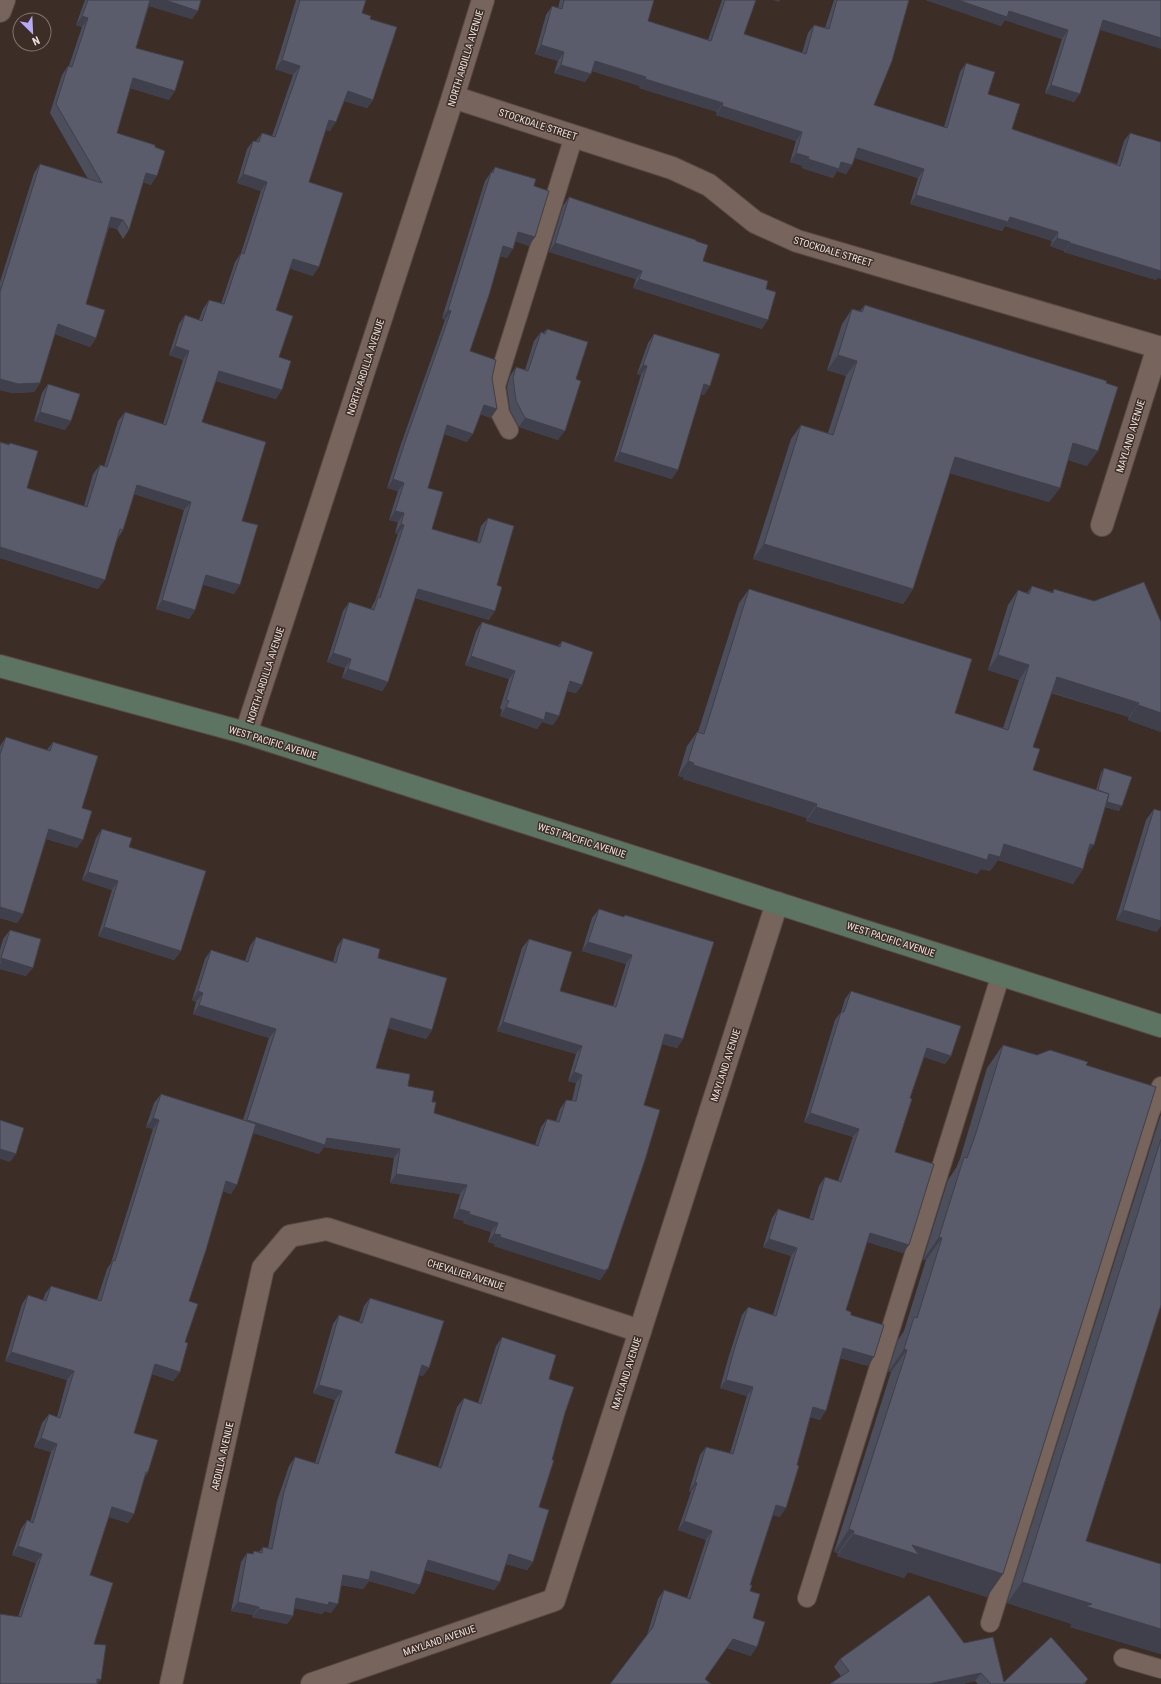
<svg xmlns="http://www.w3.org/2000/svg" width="1161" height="1684" font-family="'Roboto Condensed',sans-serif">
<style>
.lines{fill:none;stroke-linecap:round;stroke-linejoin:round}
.lane-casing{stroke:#584a45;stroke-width:20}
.street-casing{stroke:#584a45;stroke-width:24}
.secondary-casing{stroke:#584a45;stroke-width:24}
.lane{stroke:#76645d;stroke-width:18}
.street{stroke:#76645d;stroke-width:22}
.secondary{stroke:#5d7463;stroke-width:22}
.wall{fill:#4d4e5c}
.shaded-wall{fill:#3f404b}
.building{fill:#5a5b6b;stroke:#3f404b}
.labels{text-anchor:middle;stroke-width:3;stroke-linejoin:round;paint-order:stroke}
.street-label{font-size:10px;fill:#ede2de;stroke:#3d2d27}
</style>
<rect width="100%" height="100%" fill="#3d2d27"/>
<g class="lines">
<defs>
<g id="lane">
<polyline points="509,430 500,413 496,386 574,136"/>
<polyline points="807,1598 1001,974"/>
<polyline points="990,1623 1150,1113 1161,1086"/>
<polyline points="1123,1658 1161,1669"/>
</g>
<g id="street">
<polyline points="0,11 4,0"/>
<polyline points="453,97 672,168 709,185 755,222 797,241 1161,348"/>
<polyline points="1102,525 1158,347"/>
<polyline points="246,733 453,97 483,0"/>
<polyline points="171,1684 263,1268 290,1236 327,1229 640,1331"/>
<polyline points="312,1684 554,1600 777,903"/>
</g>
<polyline id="secondary" points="0,666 246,733 1161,1026"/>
</defs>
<use href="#lane" class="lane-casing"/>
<use href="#street" class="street-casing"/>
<use href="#secondary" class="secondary-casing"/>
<use href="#lane" class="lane"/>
<use href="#street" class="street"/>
<use href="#secondary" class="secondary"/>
</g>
<g class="wall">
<polygon points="85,0 201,0 192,19 149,6 136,48 169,100 130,88 117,133 155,147 151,185 143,182 129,230 123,239 117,229 109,227 86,304 96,338 90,347 55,334 40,383 34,392 12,393 0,390 0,282 34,173 40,164 88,179 50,113 62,75 68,66 69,66 82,27 76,25"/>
<polygon points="296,0 366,0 362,13 370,19 373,100 367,108 344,101 330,131 326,130 309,182 313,276 289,268 276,310 279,357 276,399 216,381 202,422 242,521 234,594 203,584 195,610 189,619 156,609 184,510 134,494 123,530 118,538 98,589 0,558 0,442 9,444 10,443 27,488 84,506 93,474 100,465 104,467 118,421 125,412 163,424 183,360 169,355 179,324 185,315 199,320 203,309 209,300 221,304 235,262 241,253 261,191 237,183 247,149 253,141 256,141 262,133 272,136 293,75 275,69"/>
<polygon points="560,0 654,0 648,21 708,40 722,0 756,0 744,34 802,53 808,33 814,25 825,28 834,0 909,0 874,105 944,127 960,72 966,63 1012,129 1117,164 1124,141 1130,133 1157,278 1156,280 1064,252 1064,251 1050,246 1052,241 1005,226 1002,231 910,204 918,178 855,158 852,165 846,174 837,171 833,178 802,168 803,166 790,162 796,141 716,115 717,112 639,88 640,86 592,71 585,82 554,73 558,61 535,54 546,15 552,6 558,8"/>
<polygon points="926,0 1161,0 1100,30 1074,102 1045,93 1062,39 1005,20 1001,26"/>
<polygon points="495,167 534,186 529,246 515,241 507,258 500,256 470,351 492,378 491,418 480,414 467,442 444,434 428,488 432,529 477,542 481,526 488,518 497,585 489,620 415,598 388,682 382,691 342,678 345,668 327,662 343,611 349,602 371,610 372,606 375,601 398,534 395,533 398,522 389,520 398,491 387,488 400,447 445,320 442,318 485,181"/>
<polygon points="569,197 696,241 703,261 766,289 762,329 633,288 636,279 549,252 563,206"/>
<polygon points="865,305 1087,466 1068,460 1060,488 1049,502 950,473 913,589 903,604 753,559 791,439 801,425 828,433 846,376 827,370 842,324 852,309 860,311"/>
<polygon points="547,329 576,379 558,440 519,427 510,410 507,387 510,376 516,367 525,370 534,341 541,332 543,333"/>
<polygon points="654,334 704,395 701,394 672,479 614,461 641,375 637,374 648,343"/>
<polygon points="48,384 71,421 65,430 34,421 42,393"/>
<polygon points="1032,586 1052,592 1054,589 1161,732 1128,720 1129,717 1051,693 1033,747 1033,770 1096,790 1101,773 1104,768 1119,811 1105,807 1087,854 1083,869 1073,884 998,860 990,871 981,869 977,874 806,821 807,818 683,779 684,777 678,776 687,746 697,732 698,732 739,603 749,589 955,713 1003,728 1019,680 988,670 1008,605 1018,590 1027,593"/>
<polygon points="482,622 558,646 562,641 582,685 576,693 567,691 559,716 553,725 542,722 537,729 500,716 502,710 500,708 509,679 465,665 476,631"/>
<polygon points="6,737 47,750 53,742 82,808 77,848 46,839 23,914 17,923 0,918 0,746"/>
<polygon points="1154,809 1157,932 1116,920 1146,820"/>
<polygon points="102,829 129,847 181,951 174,960 98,936 112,890 82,880 96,838"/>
<polygon points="599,909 623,917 625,915 683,1039 677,1048 662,1044 644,1105 602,1278 601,1278 600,1280 494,1246 495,1244 488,1242 491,1232 463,1223 464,1221 453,1218 460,1194 390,1183 394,1158 324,1147 319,1154 253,1133 231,1194 223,1191 189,1301 185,1342 180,1372 173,1381 152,1374 134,1433 148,1472 145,1477 134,1514 128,1523 109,1517 90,1575 94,1644 18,1617 36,1563 12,1555 21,1529 27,1520 30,1522 51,1452 34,1447 42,1423 49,1414 57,1417 67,1380 5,1361 22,1304 28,1295 43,1300 45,1294 51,1286 97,1300 107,1269 111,1263 153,1129 146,1127 154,1103 161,1094 243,1120 269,1038 193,1014 196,1002 192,1000 205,959 211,950 245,961 250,946 256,937 333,962 337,947 343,938 378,958 432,1030 426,1039 388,1028 376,1068 408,1086 432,1102 434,1113 535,1145 541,1127 547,1119 556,1121 560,1109 566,1100 572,1101 576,1083 568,1081 576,1054 497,1031 522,948 529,939 560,991 613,1006 626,964 582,951 592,918"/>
<polygon points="10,930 26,976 0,969 0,950 3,939"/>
<polygon points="851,991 951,1056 945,1064 924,1057 910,1098 895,1152 903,1253 867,1242 846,1310 851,1315 868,1366 840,1358 820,1420 810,1417 780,1517 773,1515 750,1585 750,1591 753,1618 751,1656 727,1648 705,1679 647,1635 658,1599 664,1590 687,1598 706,1540 678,1530 691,1492 689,1491 700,1455 706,1447 730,1453 747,1396 720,1388 728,1359 742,1315 748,1307 773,1315 791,1256 763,1247 772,1218 778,1209 809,1219 819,1186 825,1177 838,1181 853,1137 804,1122 835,1020 841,1012 845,999"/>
<polygon points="1003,1045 1037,1055 1086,1065 987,1597 908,1572 904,1578 837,1556 838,1553 834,1552 891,1372 888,1372 898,1340 904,1331 926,1260 923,1260 948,1180 956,1168 960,1159 987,1068"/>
<polygon points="1161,1115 1161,1305 1086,1541 1161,1564 1161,1654 1070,1627 1072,1624 1007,1603 1160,1117"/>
<polygon points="370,1298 423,1376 419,1375 395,1453 438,1467 457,1407 464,1398 478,1403 496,1346 502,1337 549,1379 565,1413 539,1507 533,1562 527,1570 506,1564 500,1582 494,1590 425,1570 420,1585 414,1594 369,1581 363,1589 341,1585 331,1613 324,1611 322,1614 294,1608 293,1616 287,1624 252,1617 253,1615 231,1611 241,1562 247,1553 252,1554 254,1551 259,1552 263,1547 268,1548 277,1501 289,1466 295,1457 315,1463 335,1400 313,1393 333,1324 339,1315 359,1322 364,1306"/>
<polygon points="964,1643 1004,1682 1088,1679 1085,1684 978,1684 975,1681 962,1684 830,1684 841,1676 834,1667 840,1659"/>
</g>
<g class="shaded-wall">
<polygon points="149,0 165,0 198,11 192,19 146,5"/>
<polygon points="773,0 780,0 779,2"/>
<polygon points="926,0 958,0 1009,11 1068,30 1062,39 1005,20 1001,26"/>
<polygon points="82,16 88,18 82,27 76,25"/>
<polygon points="1103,20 1161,38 1161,49 1097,29"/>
<polygon points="541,45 564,52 558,61 535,54"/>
<polygon points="282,60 300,66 293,75 275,69"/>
<polygon points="595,61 646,77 640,86 589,70"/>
<polygon points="561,65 591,74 585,82 554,73"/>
<polygon points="133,78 175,91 169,100 127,87"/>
<polygon points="645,79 723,103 717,112 639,88"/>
<polygon points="1051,85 1080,94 1074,102 1045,93"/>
<polygon points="348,91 373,100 367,108 341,100"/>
<polygon points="722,106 802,132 796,141 716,115"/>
<polygon points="329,120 336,122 330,131 323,129"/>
<polygon points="858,148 924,169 918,178 852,157"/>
<polygon points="796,153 809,157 803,166 790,162"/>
<polygon points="808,159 841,162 852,165 846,174 837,171 833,178 802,168"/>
<polygon points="146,173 157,176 151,185 140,181"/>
<polygon points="243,174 267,182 261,191 237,183"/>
<polygon points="916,195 1010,217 1058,232 1052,241 1005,226 1002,231 910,204"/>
<polygon points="111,217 123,220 117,229 105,226"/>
<polygon points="518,232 535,237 529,246 512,240"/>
<polygon points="1057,238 1070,242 1064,251 1050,246"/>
<polygon points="555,243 642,271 636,279 549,252"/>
<polygon points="1070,243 1161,271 1161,279 1157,278 1156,280 1064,252"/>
<polygon points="503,246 513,249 507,258 496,255"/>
<polygon points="293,259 319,267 313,276 286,267"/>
<polygon points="639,279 768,320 762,329 633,288"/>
<polygon points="448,310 451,311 445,320 442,318"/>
<polygon points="58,324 96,338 90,347 51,333"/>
<polygon points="175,346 189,351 183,360 169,355"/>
<polygon points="838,355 857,361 846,376 827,370"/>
<polygon points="643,365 647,366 641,375 637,374"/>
<polygon points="219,371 282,390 276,399 213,380"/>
<polygon points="0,379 40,383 34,392 12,393 0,390"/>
<polygon points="704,384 710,386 704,395 698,393"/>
<polygon points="484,405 497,409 491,418 478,413"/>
<polygon points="40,412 71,421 65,430 34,421"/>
<polygon points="525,418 565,431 558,440 519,427"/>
<polygon points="447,425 473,434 467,442 441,433"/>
<polygon points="1073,443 1098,451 1087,466 1062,458"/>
<polygon points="620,452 678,470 672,479 614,461"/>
<polygon points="955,457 1060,488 1049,502 945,472"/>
<polygon points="393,479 404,483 398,491 387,488"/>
<polygon points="137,485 191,502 184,510 131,493"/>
<polygon points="395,511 404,513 398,522 389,520"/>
<polygon points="401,524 404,525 398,534 395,533"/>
<polygon points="764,544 913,589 903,604 753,559"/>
<polygon points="0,547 105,580 98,589 0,558"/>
<polygon points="206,575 240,585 234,594 200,584"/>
<polygon points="418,589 495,611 489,620 412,597"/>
<polygon points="162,600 195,610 189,619 156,609"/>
<polygon points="333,653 351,659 345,668 327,662"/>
<polygon points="998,655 1029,665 1019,680 988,670"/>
<polygon points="471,656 515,671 509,679 465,665"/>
<polygon points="348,669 388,682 382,691 342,678"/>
<polygon points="1057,677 1139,703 1129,717 1047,691"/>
<polygon points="570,681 582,685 576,693 564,690"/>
<polygon points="1138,705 1161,713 1161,732 1128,720"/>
<polygon points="506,707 546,712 559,716 553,725 542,722 537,729 500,716"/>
<polygon points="688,761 694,763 684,777 678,776"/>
<polygon points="693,765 817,804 807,818 683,779"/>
<polygon points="1095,798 1122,806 1119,811 1092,802"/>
<polygon points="816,807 989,854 1004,844 1083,869 1073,884 998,860 990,871 981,869 977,874 806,821"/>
<polygon points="49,829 83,840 77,848 43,838"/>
<polygon points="1090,844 1094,845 1084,859"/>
<polygon points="88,872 118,881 112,890 82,880"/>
<polygon points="0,907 23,914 17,923 0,918"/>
<polygon points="1123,910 1161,921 1161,926 1157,932 1116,920"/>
<polygon points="104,927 181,951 174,960 98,936"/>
<polygon points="588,942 632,955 626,964 582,951"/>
<polygon points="1,958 33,968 26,976 0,969 0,960"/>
<polygon points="198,991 203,993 196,1002 192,1000"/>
<polygon points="199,1005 276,1029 269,1038 193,1014"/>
<polygon points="391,1018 432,1030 426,1039 385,1027"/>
<polygon points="503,1022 582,1046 576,1054 497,1031"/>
<polygon points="665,1034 683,1039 677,1048 659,1043"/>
<polygon points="927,1048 951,1056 945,1064 921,1056"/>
<polygon points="574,1072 582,1075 576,1083 568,1081"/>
<polygon points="810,1113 859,1129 853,1137 804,1122"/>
<polygon points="153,1118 159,1120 153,1129 146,1127"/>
<polygon points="247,1120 327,1138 400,1149 394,1158 324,1147 319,1154 241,1129"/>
<polygon points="0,1149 16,1154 10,1162 0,1159"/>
<polygon points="396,1174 467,1185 460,1194 390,1183"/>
<polygon points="226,1181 237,1185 231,1194 220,1190"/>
<polygon points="459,1209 470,1212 464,1221 453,1218"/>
<polygon points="469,1214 498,1223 491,1232 463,1223"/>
<polygon points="870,1233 909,1245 903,1253 864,1241"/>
<polygon points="494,1234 501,1235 495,1244 488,1242"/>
<polygon points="500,1237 606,1269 608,1269 602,1278 601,1278 600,1280 494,1246"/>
<polygon points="939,1237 942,1238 926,1260 923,1260"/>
<polygon points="769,1239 797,1248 791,1256 763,1247"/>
<polygon points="843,1348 874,1357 868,1366 837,1357"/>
<polygon points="904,1349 907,1350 891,1372 888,1372"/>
<polygon points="11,1352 74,1371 67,1380 5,1361"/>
<polygon points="155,1364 180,1372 173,1381 149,1373"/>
<polygon points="422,1365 429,1368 423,1376 416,1374"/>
<polygon points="726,1380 753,1387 747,1396 720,1388"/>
<polygon points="319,1385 342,1391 335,1400 313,1393"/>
<polygon points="813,1407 826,1411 820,1420 807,1416"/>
<polygon points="41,1438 57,1444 51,1452 34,1447"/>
<polygon points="695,1482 697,1483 691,1492 689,1491"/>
<polygon points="776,1505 786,1508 780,1517 770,1514"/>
<polygon points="112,1507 134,1514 128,1523 106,1516"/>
<polygon points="684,1521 712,1531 706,1540 678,1530"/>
<polygon points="849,1529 854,1531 838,1553 834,1552"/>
<polygon points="853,1534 912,1545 1003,1574 987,1597 908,1572 904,1578 837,1556"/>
<polygon points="18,1546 42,1554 36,1563 12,1555"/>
<polygon points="509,1554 533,1562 527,1570 502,1563"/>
<polygon points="428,1560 500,1582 494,1590 422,1569"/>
<polygon points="371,1571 420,1585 414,1594 369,1581 363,1589 337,1584 343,1575"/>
<polygon points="1022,1582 1092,1604 1161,1629 1161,1654 1070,1627 1072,1624 1007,1603"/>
<polygon points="296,1598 329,1602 338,1604 331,1613 324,1611 322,1614 290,1607"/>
<polygon points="238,1602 259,1607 253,1615 231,1611"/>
<polygon points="259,1609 293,1616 287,1624 252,1617"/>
<polygon points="733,1639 757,1647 751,1656 727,1648"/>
<polygon points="981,1673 975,1681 962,1684 929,1684"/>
<polygon points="97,1679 101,1680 98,1684 94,1684"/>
</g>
<g class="building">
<polygon points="88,0 150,0 136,48 184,61 175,91 133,78 117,133 155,145 155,147 165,151 157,176 146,173 129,230 123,220 111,217 86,304 105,310 96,338 58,324 40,383 18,384 0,379 0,292 40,164 102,183 56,104 68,66 72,67 88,18 82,16"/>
<polygon points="165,0 201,0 198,11"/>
<polygon points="300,0 366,0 362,13 371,16 370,19 397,27 373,100 348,91 336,122 329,120 309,182 343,193 319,267 293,259 276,310 293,316 279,357 291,361 282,390 219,371 202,422 266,442 242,521 258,525 240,585 206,575 195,610 162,600 191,502 137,485 123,530 120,529 105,580 0,547 0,442 9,445 10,443 38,451 27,488 87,507 100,465 107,467 125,412 166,425 189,351 175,346 185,315 202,321 209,300 224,304 241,253 244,254 267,182 243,174 253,141 259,142 262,133 275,137 300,66 282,60"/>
<polygon points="564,0 654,0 648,21 711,41 725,0 756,0 744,34 806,54 814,25 829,29 837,0 909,0 892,61 874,105 947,128 966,63 995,72 988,94 1020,104 1012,129 1120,166 1130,133 1161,142 1161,271 1070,243 1070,242 1057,238 1058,232 1010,217 1008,222 916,195 924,169 858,148 852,165 841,162 839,169 808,159 809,157 796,153 802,132 722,106 723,103 645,79 646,77 595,61 591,74 561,65 564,52 541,45 552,6 562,9"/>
<polygon points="958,0 1161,0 1161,38 1103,20 1080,94 1051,85 1068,30 1009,11 1007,17"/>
<polygon points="495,167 536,179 534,186 549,191 535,237 518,232 513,249 503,246 490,292 470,351 496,360 492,378 497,409 484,405 473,434 447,425 428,488 443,492 432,529 480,543 488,518 514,526 497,585 502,587 495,611 418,589 388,682 348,669 351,659 333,653 349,602 374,610 378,597 380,598 404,525 401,524 404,513 395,511 404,483 393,479 406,439 451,311 448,310 491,172 493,173"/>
<polygon points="569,197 696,240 696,241 708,245 703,261 768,281 766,289 776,292 768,320 639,279 642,271 555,243"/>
<polygon points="865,305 1107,381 1106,383 1118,387 1098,451 1073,443 1060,488 955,457 913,589 764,544 801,425 833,435 857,361 838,355 852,309 862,312"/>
<polygon points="547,329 588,342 576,379 581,381 565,431 525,418 516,401 513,378 516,367 528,371 541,332 545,334"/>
<polygon points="654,334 720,354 710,386 704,384 678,470 620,452 647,366 643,365"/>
<polygon points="48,384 80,394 71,421 40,412"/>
<polygon points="1144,582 1161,622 1161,713 1138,705 1139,703 1057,677 1033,747 1040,749 1033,770 1109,794 1094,845 1090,844 1083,869 1004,844 1000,857 989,854 987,860 816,807 817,804 693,765 694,763 688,761 697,732 704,734 749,589 972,659 955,713 1008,730 1029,665 998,655 1018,590 1029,594 1032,586 1053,593 1054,589 1094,601"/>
<polygon points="482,622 560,647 562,641 593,652 582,685 570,681 559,716 546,712 544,720 506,707 509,701 506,700 515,671 471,656"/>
<polygon points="6,737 50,751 53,742 98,756 82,808 92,811 83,840 49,829 23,914 0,907 0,754"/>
<polygon points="1104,768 1132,777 1122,806 1107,802 1109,794 1098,790"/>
<polygon points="1154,809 1161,811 1161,921 1123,910"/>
<polygon points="102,829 132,838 129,847 206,871 181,951 104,927 118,881 88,872"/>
<polygon points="599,909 624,917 625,915 714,942 683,1039 665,1034 644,1105 660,1110 645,1160 608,1269 606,1269 606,1271 500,1237 501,1235 494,1234 498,1223 469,1214 470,1212 459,1209 467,1185 396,1174 400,1149 327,1138 325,1145 247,1120 276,1029 199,1005 203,993 198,991 211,950 248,962 256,937 336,963 343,938 380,949 378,958 447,978 432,1030 391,1018 376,1068 410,1074 408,1086 434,1091 432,1102 436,1102 434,1113 538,1146 547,1119 559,1122 566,1100 576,1101 582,1075 574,1072 582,1046 503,1022 529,939 572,952 560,991 616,1007 632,955 588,942"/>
<polygon points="10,930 41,939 33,968 1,958"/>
<polygon points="0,960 2,961 0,967"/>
<polygon points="851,991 961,1026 951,1056 927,1048 910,1098 912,1099 895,1152 934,1164 909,1245 870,1233 846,1310 851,1312 851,1315 884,1325 874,1357 843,1348 826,1411 813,1407 797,1465 799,1466 786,1508 776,1505 750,1585 752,1585 750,1591 760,1594 753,1618 765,1622 757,1647 733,1639 705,1679 711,1684 610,1684 653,1627 664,1590 690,1599 712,1531 684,1521 697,1483 695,1482 706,1447 733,1454 753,1387 726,1380 734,1350 748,1307 776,1316 797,1248 769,1239 778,1209 813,1220 825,1177 841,1182 859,1129 810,1113 841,1012 844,1012"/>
<polygon points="1003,1045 1037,1055 1050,1050 1088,1062 1086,1065 1156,1087 1003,1574 912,1545 919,1555 853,1534 854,1531 849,1529 907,1350 904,1349 914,1317 917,1318 942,1238 939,1237 964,1157 967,1158 975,1136"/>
<polygon points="161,1094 256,1124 237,1185 226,1181 206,1250 189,1301 198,1304 185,1342 188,1343 180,1372 155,1364 134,1433 158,1440 148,1472 146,1472 134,1514 112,1507 90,1575 113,1583 94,1644 106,1645 101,1680 97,1679 97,1684 0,1684 0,1614 21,1617 42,1554 18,1546 27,1520 33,1523 57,1444 41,1438 49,1414 60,1418 74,1371 11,1352 28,1295 46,1301 51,1286 101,1301 113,1260 115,1261 159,1120 153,1118"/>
<polygon points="0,1120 24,1128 16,1154 0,1149"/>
<polygon points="1161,1139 1161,1305 1086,1541 1161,1564 1161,1629 1085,1606 1092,1604 1022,1582"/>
<polygon points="370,1298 444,1321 429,1368 422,1365 395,1453 441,1468 464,1398 481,1404 502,1337 556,1355 549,1379 574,1387 565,1413 552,1460 554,1460 539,1507 549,1510 533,1562 509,1554 500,1582 428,1560 420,1585 371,1571 369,1580 343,1575 338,1604 329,1602 328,1605 296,1598 293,1616 259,1609 259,1607 238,1602 247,1553 253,1554 254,1551 262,1553 263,1547 272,1549 284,1492 295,1457 318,1464 342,1391 319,1385 339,1315 362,1323"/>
<polygon points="929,1595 964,1643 993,1637 1004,1682 1051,1637 1088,1679 1083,1684 991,1684 981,1673 929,1684 830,1684 849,1671 840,1659"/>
</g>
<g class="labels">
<g class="street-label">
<text transform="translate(465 58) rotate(-73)" y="4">NORTH ARDILLA AVENUE</text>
<text transform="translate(538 124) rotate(18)" y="4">STOCKDALE STREET</text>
<text transform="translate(833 251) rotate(17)" y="4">STOCKDALE STREET</text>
<text transform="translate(365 367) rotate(-72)" y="4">NORTH ARDILLA AVENUE</text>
<text transform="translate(1130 436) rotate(-73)" y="4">MAYLAND AVENUE</text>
<text transform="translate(265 675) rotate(-72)" y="4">NORTH ARDILLA AVENUE</text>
<text transform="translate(273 742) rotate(17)" y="4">WEST PACIFIC AVENUE</text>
<text transform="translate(582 840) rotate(18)" y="4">WEST PACIFIC AVENUE</text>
<text transform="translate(891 939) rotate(18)" y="4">WEST PACIFIC AVENUE</text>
<text transform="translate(725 1065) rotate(-72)" y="4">MAYLAND AVENUE</text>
<text transform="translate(466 1274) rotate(18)" y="4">CHEVALIER AVENUE</text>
<text transform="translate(626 1373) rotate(-72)" y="4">MAYLAND AVENUE</text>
<text transform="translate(222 1456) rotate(-77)" y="4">ARDILLA AVENUE</text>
<text transform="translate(439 1640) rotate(-19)" y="4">MAYLAND AVENUE</text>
</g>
</g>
<g transform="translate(32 32) rotate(156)"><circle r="19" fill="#3d2d27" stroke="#837570"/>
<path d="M0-3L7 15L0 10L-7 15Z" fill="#b7abf7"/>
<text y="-6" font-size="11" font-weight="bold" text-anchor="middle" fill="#ede2de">N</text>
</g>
</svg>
